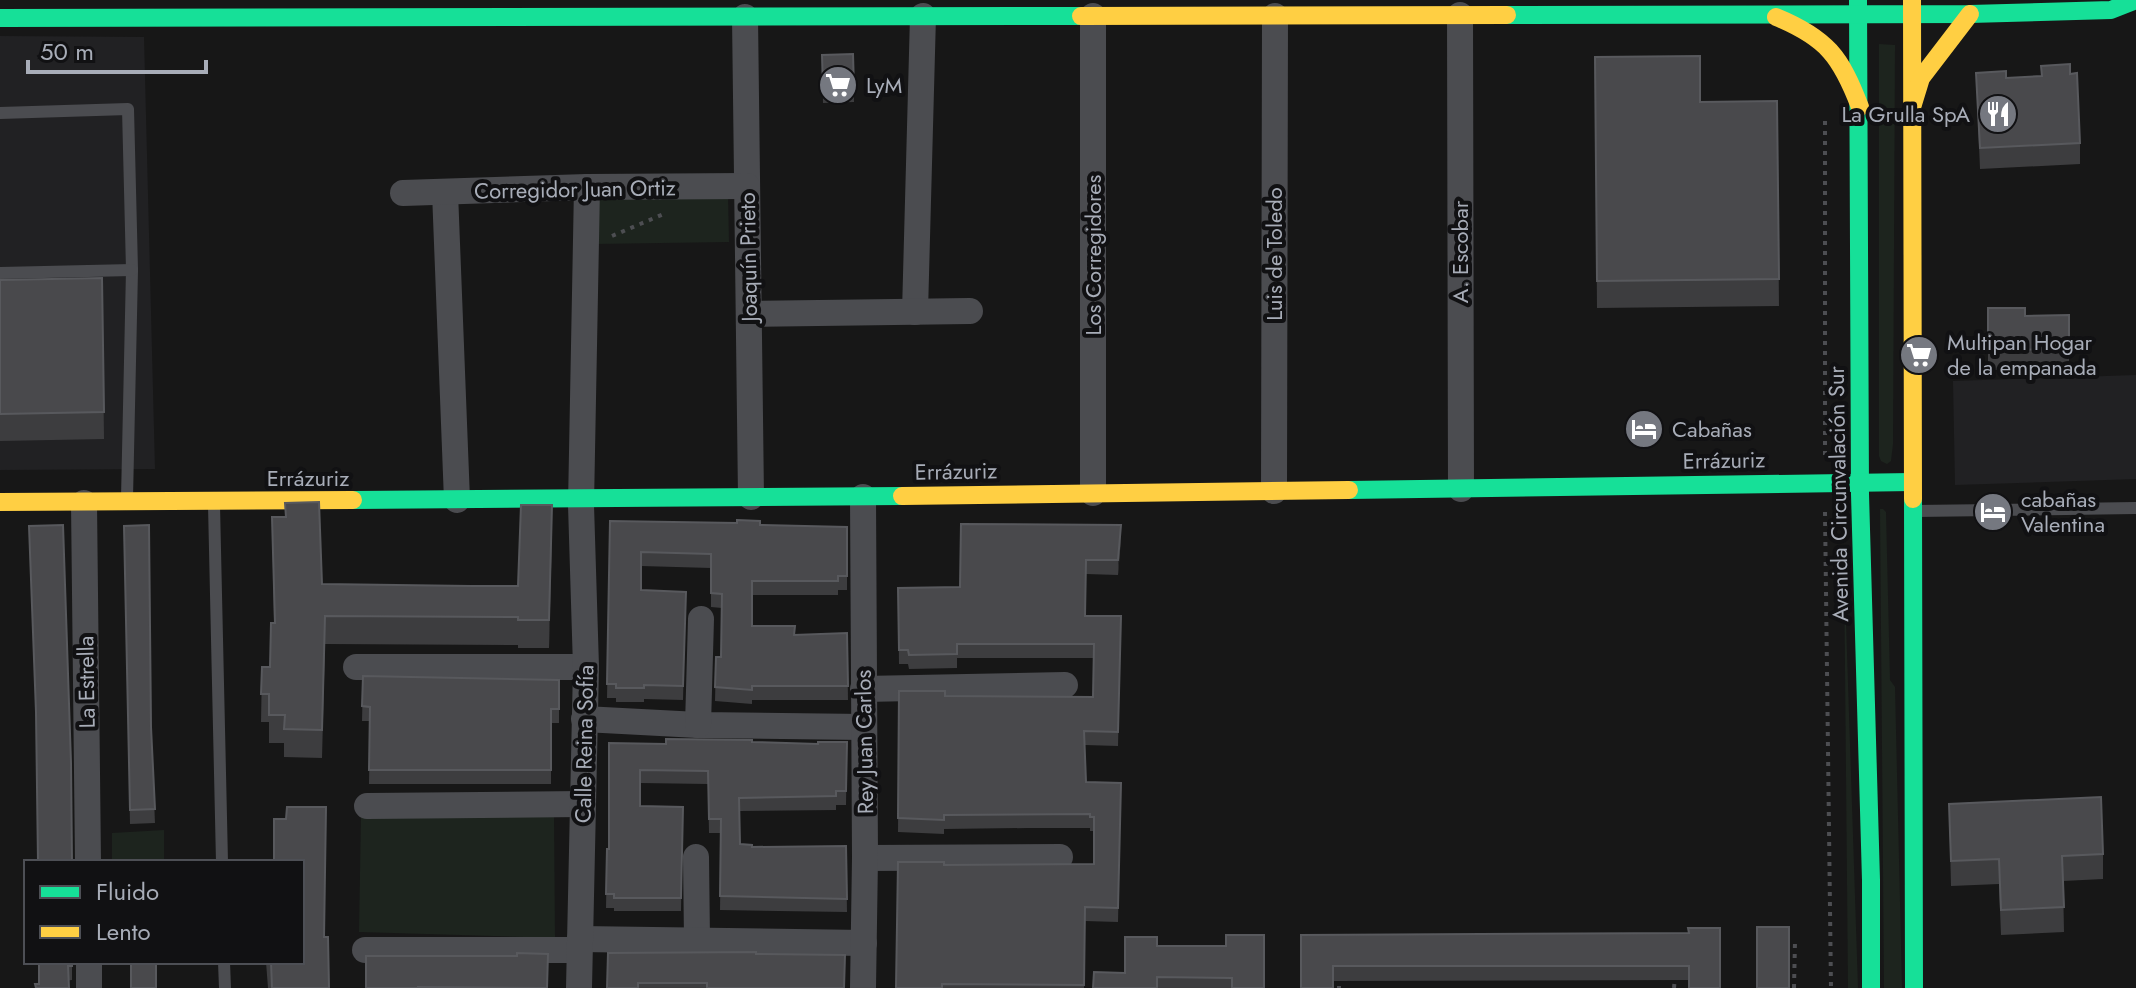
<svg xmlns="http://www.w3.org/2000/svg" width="2136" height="988" font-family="Jost,sans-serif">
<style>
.built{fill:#212123}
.green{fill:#1d241e}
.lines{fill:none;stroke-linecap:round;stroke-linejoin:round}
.path{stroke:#4d4e52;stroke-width:4;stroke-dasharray:4 6;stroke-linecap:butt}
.lane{stroke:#4b4c50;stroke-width:12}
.street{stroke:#4b4c50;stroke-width:26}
.fast{stroke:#16e098;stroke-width:18}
.slow{stroke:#ffcf43;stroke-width:18}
.wall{fill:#3d3d3f}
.shaded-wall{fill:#29292a}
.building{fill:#49494c;stroke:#58595d;stroke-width:2}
.labels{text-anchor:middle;stroke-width:8;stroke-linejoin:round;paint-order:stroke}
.poi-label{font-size:22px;fill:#a8adb8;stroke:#111113;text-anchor:start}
.street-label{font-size:22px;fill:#a8adb8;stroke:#111113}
</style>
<rect width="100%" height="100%" fill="#171717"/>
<g class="built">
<polygon points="0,36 144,37 155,469 0,470"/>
<polygon points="2136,375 2136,479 1955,485 1953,381"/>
</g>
<g class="green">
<polygon points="1879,44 1895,45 1893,444 1891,461 1887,464 1881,461 1879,456"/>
<polygon points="595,192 728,194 729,242 595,244"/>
<polygon points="1880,509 1883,509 1886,512 1890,680 1895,687 1902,988 1884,988"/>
<polygon points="1844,561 1858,988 1848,988"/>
<polygon points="361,815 554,815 555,938 359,932"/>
<polygon points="164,830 164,862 112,862 112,833"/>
</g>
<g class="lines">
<g class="path">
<polyline points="612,236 666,213"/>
<polyline points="1825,455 1825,116"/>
<polyline points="1825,512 1831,988"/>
<polyline points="1339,976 1339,988"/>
<polyline points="1674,988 1675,977"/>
<polyline points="1794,988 1795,941"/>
</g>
<g class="lane">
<polyline points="0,113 128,109 132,270 127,498"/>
<polyline points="0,273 132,270"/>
<polyline points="214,505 222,862"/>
<polyline points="1915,511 2136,508"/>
<polyline points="224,962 225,988"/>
</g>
<g class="street">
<polyline points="1460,15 1461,489"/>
<polyline points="1093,16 1093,493"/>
<polyline points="745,17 751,497"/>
<polyline points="445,192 457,500"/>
<polyline points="403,193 587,187 747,186"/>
<polyline points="915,312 923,16"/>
<polyline points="749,314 970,311"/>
<polyline points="1274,491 1275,16"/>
<polyline points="84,503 88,862"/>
<polyline points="356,667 586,667"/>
<polyline points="863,689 1065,685"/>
<polyline points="584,719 698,725 864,727"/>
<polyline points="698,725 701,619"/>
<polyline points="367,806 583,804"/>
<polyline points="696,857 697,940"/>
<polyline points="865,858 1060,857"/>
<polyline points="580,939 864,943"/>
<polyline points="365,950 579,950"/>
<polyline points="89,962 89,988"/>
<polyline points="579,988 586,667 581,505 587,187"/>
<polyline points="863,988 865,858 863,497"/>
</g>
<g class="fast">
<polyline points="1858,0 1860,494 1871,880 1871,988"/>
<polyline points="1507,15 1970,14 2111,10 2136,0"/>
<polyline points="0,18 1081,16"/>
<polyline points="1349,490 1912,482"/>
<polyline points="1913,499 1914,988"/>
<polyline points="353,500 902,496"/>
</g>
<g class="slow">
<polyline points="1912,0 1913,499"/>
<polyline points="1081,16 1507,15"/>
<path d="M1776,17C1827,38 1841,57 1860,107"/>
<polyline points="1913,104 1921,78 1970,14"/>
<polyline points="902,496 1349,490"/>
<polyline points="0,502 353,500"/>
</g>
</g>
<g class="wall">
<polygon points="853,54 854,102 823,103 822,55"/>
<polygon points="1595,57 1700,102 1777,101 1779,306 1597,308"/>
<polygon points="1976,73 2006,78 2070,74 2080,143 2080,164 1980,169"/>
<polygon points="102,278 104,439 0,441 0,280"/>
<polygon points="1988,308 2025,316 2069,315 2069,369 1988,370"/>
<polygon points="272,517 322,584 471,586 518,586 552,533 549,648 518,648 518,645 325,644 322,758 284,757 284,743 269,743 269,722 261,722 262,667 270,667 274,623"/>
<polygon points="610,521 847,527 847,590 838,590 838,595 752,595 752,626 794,635 847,633 848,700 752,700 752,704 715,701 716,657 721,657 722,608 711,607 711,568 641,566 641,590 686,592 683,700 644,699 644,702 616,702 616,698 607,698"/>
<polygon points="124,526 151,727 155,823 130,824"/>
<polygon points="1121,539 1118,575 1086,574 1085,616 1121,616 1118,746 1085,745 1086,782 1121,783 1118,922 1085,921 1084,988 896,988 944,865 1094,864 1094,831 1090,831 1090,828 1027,828 944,829 944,834 898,832 899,691 945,696 1093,697 1094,658 957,658 957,668 909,669 908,664 899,664 898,588 960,587"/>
<polygon points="363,676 559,680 559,723 551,723 551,784 369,784 370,721 362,721"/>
<polygon points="752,742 818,744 847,742 846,805 836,805 836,810 739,811 740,844 752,847 846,846 847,912 720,910 721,833 709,833 708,784 640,783 640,806 683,807 681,911 614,911 614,908 606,908 607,849 609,849 609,743 666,744"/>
<polygon points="1949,804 2103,854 2103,879 2063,881 2064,932 2001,935 1999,884 1951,886"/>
<polygon points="1689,933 1689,980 1333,981 1301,935"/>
<polygon points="325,937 329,988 268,988 266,962 302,962"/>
<polygon points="1157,946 1264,988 1093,988 1125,973"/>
<polygon points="756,954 844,988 607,988"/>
<polygon points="366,956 548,988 366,988"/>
<polygon points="72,962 72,980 39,984"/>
</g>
<g class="shaded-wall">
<polygon points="552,505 552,533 549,648 549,620"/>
<polygon points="1121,525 1121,539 1118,575 1118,560"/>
</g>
<g class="building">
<polygon points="853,54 854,88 823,89 822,55"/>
<polygon points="1700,56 1700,102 1777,101 1779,279 1597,281 1595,57"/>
<polygon points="2070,64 2070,74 2077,73 2080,143 1980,148 1976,73 2006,71 2006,78 2042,76 2041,66"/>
<polygon points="102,278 104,412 0,414 0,280"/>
<polygon points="1988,308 2025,308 2025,316 2069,315 2069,349 1988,350"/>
<polygon points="319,502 322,584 471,586 518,586 521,505 552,505 549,620 518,620 518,617 325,616 322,730 284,729 285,715 269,715 269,694 261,694 262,667 270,667 271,623 275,623 272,517 286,517 285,503"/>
<polygon points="737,520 760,521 760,525 847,527 847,576 838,576 838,581 752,581 752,626 795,626 794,635 847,633 848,686 752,686 752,690 715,687 716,657 721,657 722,594 711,593 711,554 641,552 641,590 686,592 683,686 644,685 644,688 616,688 616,684 607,684 610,521 737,523"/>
<polygon points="961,524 1121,525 1118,560 1086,560 1085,616 1121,616 1118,732 1084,731 1086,782 1121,783 1118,908 1085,907 1084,985 942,984 942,988 896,988 898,862 944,862 944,865 1094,864 1094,817 1090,817 1090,814 944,815 944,820 898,818 899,691 945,691 945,696 1093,697 1094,644 957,644 957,654 909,655 908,650 899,650 898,588 960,587"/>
<polygon points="63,525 71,763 72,862 38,862 36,712 29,526"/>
<polygon points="149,525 151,727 155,809 130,810 124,526"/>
<polygon points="363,676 559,680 559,709 551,709 551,770 369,770 370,707 362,706"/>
<polygon points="666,739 752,740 752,742 818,744 818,742 847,742 846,791 836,791 836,796 739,798 740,844 752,845 752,847 846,846 847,899 720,896 721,819 709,819 708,771 640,770 640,806 683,807 681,898 614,898 614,894 606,894 607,849 609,849 609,743 666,744"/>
<polygon points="2101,797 2103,854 2062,856 2064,907 2001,910 1999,859 1951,861 1949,804"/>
<polygon points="287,807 326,807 324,937 328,937 329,988 272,988 271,962 302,962 302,862 274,862 274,819 286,819"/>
<rect x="1757" y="927" width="32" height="61"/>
<polygon points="1688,928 1720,928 1720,988 1689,988 1689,966 1333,966 1333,988 1301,988 1301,935 1689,933"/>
<polygon points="1226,935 1264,935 1264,988 1232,988 1232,978 1157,977 1157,988 1093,988 1094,972 1125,973 1125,937 1157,937 1157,946 1226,946"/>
<polygon points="756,952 756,954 845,955 844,988 707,988 707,983 638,983 638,988 607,988 608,953"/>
<polygon points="517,953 548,954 547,988 418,987 418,988 366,988 366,956 517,956"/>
<polygon points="39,962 72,962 72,966 68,966 69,988 36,988 35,984 39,984"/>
<rect x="131" y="962" width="25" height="26"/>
</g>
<defs>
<symbol id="supermarket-disc" viewBox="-11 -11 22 22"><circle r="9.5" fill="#757880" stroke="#111113"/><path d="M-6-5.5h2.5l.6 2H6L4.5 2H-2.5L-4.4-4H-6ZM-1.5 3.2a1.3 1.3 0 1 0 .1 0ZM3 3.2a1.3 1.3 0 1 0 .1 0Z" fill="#fff"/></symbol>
<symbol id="restaurant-disc" viewBox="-11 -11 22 22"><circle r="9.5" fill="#757880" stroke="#111113"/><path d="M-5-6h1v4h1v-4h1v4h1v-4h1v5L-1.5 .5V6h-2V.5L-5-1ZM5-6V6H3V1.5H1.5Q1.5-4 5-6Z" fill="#fff"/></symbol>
<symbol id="hotel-disc" viewBox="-11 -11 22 22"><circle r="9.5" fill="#757880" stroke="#111113"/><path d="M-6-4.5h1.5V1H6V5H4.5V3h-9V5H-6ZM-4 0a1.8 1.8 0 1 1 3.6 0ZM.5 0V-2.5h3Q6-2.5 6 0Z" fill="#fff"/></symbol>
</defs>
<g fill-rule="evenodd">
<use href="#supermarket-disc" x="816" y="63" width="44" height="44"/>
<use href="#restaurant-disc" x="1976" y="92" width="44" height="44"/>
<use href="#supermarket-disc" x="1897" y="333" width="44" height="44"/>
<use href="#hotel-disc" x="1622" y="407" width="44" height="44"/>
<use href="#hotel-disc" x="1971" y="490" width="44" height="44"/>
</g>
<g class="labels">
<g class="poi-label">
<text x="866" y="93">LyM</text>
<text x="1970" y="122" text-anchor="end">La Grulla SpA</text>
<text x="1947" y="350">Multipan Hogar<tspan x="1947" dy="25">de la empanada</tspan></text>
<text x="1672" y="437">Cabañas</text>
<text x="2021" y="507">cabañas<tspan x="2021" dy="25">Valentina</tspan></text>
</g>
<g class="street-label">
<text transform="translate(575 189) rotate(-1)" y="8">Corregidor Juan Ortiz</text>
<text transform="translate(1460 252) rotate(-90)" y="8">A. Escobar</text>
<text transform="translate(1274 254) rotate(-90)" y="8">Luis de Toledo</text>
<text transform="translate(1093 255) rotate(-90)" y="8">Los Corregidores</text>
<text transform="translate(748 257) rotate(-91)" y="8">Joaquín Prieto</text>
<text transform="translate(1724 460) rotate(-1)" y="8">Errázuriz</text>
<text transform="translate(956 471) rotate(-1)" y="8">Errázuriz</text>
<text x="308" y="486">Errázuriz</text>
<text transform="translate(1838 494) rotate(-91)" y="8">Avenida Circunvalación Sur</text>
<text transform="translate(86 682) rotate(-91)" y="8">La Estrella</text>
<text transform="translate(864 742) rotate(-91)" y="8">Rey Juan Carlos</text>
<text transform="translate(584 744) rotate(-89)" y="8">Calle Reina Sofía</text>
</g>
</g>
<rect x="24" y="860" width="280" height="104" fill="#111113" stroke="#4d4f55" stroke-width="2"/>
<rect x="40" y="886" width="40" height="12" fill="#16e098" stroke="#4d4f55" stroke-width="2"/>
<text x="96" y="900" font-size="24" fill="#a8adb8">Fluido</text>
<rect x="40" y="926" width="40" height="12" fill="#ffcf43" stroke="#4d4f55" stroke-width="2"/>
<text x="96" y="940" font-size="24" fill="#a8adb8">Lento</text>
<path d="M28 60v12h178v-12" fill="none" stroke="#a8adb8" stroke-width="4"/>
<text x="40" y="60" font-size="24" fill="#a8adb8" stroke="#111113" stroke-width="6" paint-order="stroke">50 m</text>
</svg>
